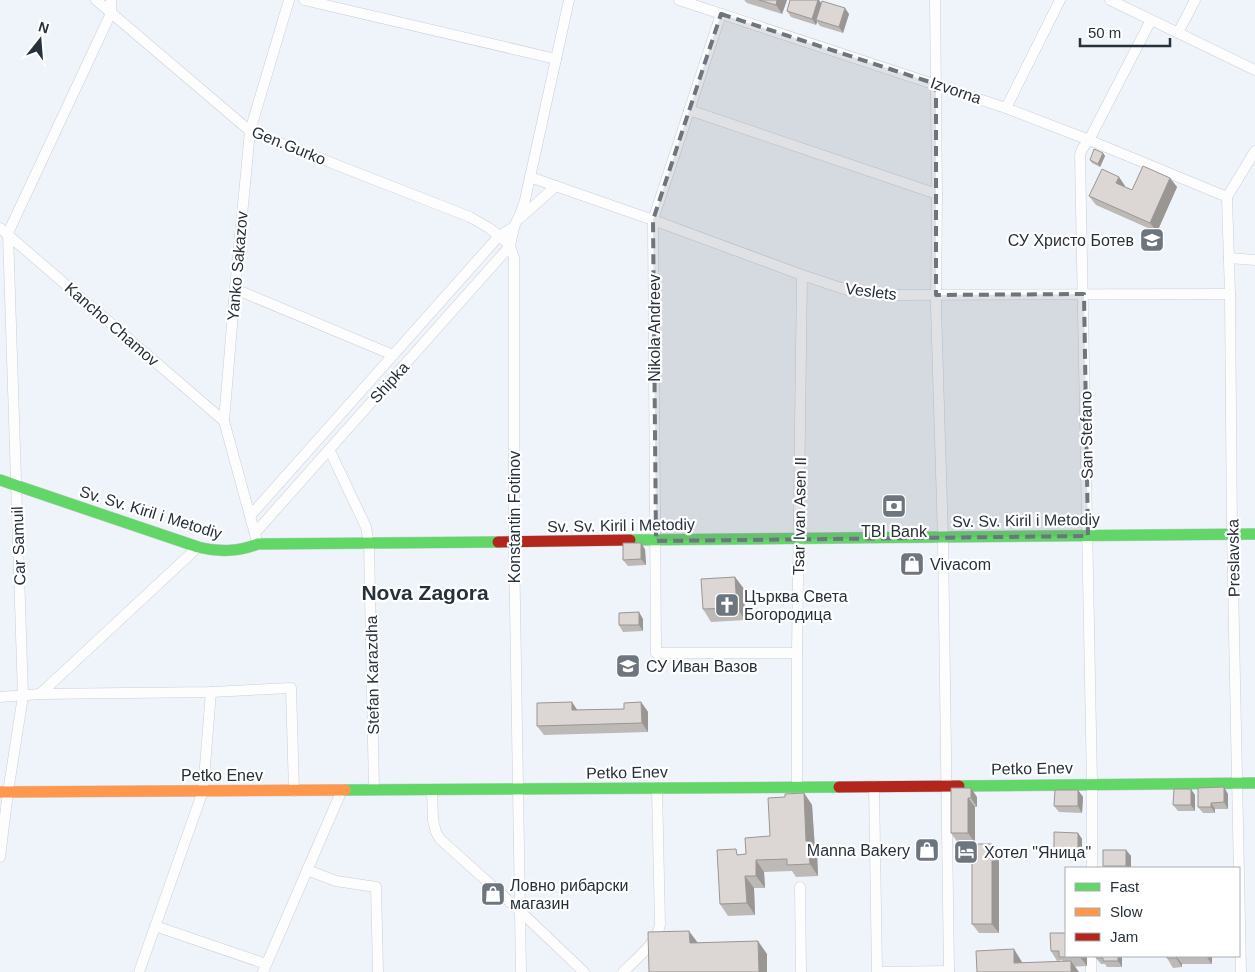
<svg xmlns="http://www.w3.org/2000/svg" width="1255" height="972" font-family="Arial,sans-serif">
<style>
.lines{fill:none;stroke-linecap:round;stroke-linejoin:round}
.street-casing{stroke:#c8cfd7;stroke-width:11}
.fast-casing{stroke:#c8cfd7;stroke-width:12}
.slow-casing{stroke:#c8cfd7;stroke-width:12}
.jam-casing{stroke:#c8cfd7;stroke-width:12}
.street{stroke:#fdfdfe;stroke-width:10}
.fast{stroke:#63d668;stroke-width:11}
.slow{stroke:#ff974d;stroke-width:11}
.jam{stroke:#b3261e;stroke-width:11}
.wall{fill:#bdb9b6}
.shaded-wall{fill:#9a9694}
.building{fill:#dcd7d4;stroke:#9a9694}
.marked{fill:#6d757e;fill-opacity:0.2;stroke:#6d757e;stroke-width:4;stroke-dasharray:10 6;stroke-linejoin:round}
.labels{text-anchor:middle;stroke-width:4.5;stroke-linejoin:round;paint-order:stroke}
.street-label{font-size:16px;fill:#27313b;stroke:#fff}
.poi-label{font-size:16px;fill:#27313b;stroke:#fff;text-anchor:start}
.district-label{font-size:21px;font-weight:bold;fill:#27313b;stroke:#fff}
</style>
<rect width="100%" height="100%" fill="#eff4fa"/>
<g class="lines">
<defs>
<g id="street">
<polyline points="96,0 250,131 470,217 489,228 505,241 510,246 514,258 514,543 521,972"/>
<polyline points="304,0 556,59"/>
<polyline points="679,0 1006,108 1089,140 1227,197"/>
<polyline points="935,0 937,194 936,308 943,538 949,972"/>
<polyline points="1110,0 1255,70"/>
<polyline points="721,14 653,220 656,653 797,653"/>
<polyline points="1178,33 1195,0"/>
<polyline points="1006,108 1060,0"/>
<polyline points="689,110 937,194"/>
<polyline points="530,177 653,220 802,275 847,290 887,295 1230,294"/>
<polyline points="520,218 556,186"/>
<polyline points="0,228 224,421"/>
<polyline points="1229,258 1255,260"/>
<polyline points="235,289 393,355"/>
<polyline points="329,449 366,527 369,544 374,790"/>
<polyline points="250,516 499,236 514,227"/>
<polyline points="255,533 510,246 514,227 521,212 525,200 569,0"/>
<polyline points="256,538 224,421 235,289 250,131 289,0"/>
<polyline points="40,694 198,547"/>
<polyline points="0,697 40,694 211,692 291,688 294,791"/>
<polyline points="874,786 877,972"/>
<polyline points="797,787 797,653 802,275"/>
<polyline points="432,790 433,820 436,832 440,839 520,911 584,972"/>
<polyline points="0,857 8,792 23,696 8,233 111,13 111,0"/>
<polyline points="1092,868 1092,784 1080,155 1082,149 1089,140 1151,20"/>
<polyline points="307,870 336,881 376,887 378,972"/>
<polyline points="800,887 801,972"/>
<polyline points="155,926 266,964"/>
<polyline points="139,972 203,791 211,692"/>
<polyline points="263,972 342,790"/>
<path d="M623,972C637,958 656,944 660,925L657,788"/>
<polyline points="878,972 949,971"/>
<polyline points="1091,972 1091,956"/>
<polyline points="1241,972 1232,534 1230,294 1227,197 1255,151"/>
</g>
<g id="fast">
<path d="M0,480L198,547C219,552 237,552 258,544L498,542"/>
<polyline points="630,540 1255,534"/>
<polyline points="959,786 1255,783"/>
<polyline points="345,790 839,787"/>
</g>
<polyline id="slow" points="0,792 345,790"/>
<g id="jam">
<polyline points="498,542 630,540"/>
<polyline points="839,787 959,786"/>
</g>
</defs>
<use href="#street" class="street-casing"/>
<use href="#fast" class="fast-casing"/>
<use href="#slow" class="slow-casing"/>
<use href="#jam" class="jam-casing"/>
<use href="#street" class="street"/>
<use href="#fast" class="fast"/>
<use href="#slow" class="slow"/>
<use href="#jam" class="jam"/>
</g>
<g class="wall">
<polygon points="744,0 787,0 782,14 747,3"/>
<polygon points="790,0 819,0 821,3 849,14 843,33 820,26 817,22 816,25 791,17 787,11"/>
<polygon points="1103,153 1105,156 1100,167 1092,163 1090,160"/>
<polygon points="1119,177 1125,186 1125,187 1132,190 1170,178 1177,187 1157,232 1096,205 1089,196"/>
<polygon points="645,549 646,565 628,566 623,560"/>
<polygon points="735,577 744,589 745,620 711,622 703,609"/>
<polygon points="643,619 643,631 623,632 619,625"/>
<polygon points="641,702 648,712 648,732 544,735 537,726 577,710 624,709"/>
<polygon points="951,788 977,797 977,807 975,807 975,843 958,843 951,833"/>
<polygon points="1078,790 1083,797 1082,813 1059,812 1054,806"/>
<polygon points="804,793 812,805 815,850 817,853 818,876 796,877 792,871 764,872 765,888 754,888 755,915 728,916 720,904 740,855 746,854 770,836 785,797"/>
<polygon points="1228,794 1228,809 1215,809 1215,813 1203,813 1198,807"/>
<polygon points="1195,795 1195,811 1178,811 1173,805"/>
<polygon points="1078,833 1082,839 1082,857 1058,856 1054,850"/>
<polygon points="1126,850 1131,856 1131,868 1105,868 1103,866"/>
<polygon points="999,854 999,933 979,933 972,924"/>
<polygon points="1050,933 1087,956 1087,966 977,972 1022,962 1023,963 1063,961 1062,960 1057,961 1051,951"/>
<polygon points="1122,956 1122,967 1107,967 1105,964 1101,964 1096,958"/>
<polygon points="1166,956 1212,956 1212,964 1182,964 1182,967 1173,968 1167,958"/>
</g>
<g class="shaded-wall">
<polygon points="777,0 787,0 782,14 776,5"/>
<polygon points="818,0 819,0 822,5 816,20 817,22 816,25 812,19"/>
<polygon points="845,8 849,14 843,33 839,27"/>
<polygon points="1103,153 1105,156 1100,167 1098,164"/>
<polygon points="1119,177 1125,186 1122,192 1116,183"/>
<polygon points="1170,178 1177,187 1157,232 1150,223"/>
<polygon points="641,543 645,549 646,565 641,559"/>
<polygon points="735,577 744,589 745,620 737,608"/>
<polygon points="639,612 643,619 643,631 639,625"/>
<polygon points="572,702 578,711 572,710"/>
<polygon points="641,702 648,712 648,732 642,723"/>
<polygon points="1224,787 1228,794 1228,809 1224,802"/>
<polygon points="971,788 977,797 977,807 971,798"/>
<polygon points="1191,789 1195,795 1195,811 1191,805"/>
<polygon points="1078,790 1083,797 1082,813 1078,806"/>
<polygon points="804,793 812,805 815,850 817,853 818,876 810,864 806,841"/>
<polygon points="968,798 975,807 975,843 968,833"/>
<polygon points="1211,803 1215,809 1215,813 1211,807"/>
<polygon points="1078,833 1082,839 1082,857 1078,850"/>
<polygon points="992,844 999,854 999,933 992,924"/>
<polygon points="1126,850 1131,856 1131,868 1128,868 1126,866"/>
<polygon points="756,860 764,872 765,888 756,876"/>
<polygon points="745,876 754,888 755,915 747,903"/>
<polygon points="689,931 698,943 690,943"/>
<polygon points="758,941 767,954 767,972 759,972"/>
<polygon points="1014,949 1022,962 1023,972 1014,963"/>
<polygon points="1080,956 1087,956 1087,966 1080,957"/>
<polygon points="1118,956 1122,956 1122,967 1118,961"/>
<polygon points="1176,956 1182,964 1182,967 1176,958"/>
<polygon points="1206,956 1212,956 1212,964"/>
<polygon points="1071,961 1079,972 1071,972"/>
</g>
<g class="building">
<polygon points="759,0 777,0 776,5"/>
<polygon points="790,0 818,0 812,19 787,11"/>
<polygon points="822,1 845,8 839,27 816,20"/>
<polygon points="1094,149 1103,153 1098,164 1090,160"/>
<polygon points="1143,166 1170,178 1150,223 1089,196 1102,169 1119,177 1116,183 1132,190"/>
<polygon points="623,543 641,543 641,559 623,560"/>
<polygon points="735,577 737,608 703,609 701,579"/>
<polygon points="639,612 639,625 619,625 619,613"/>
<polygon points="572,702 572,710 624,709 624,703 641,702 642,723 537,726 537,703"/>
<polygon points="1224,787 1224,802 1211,803 1211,807 1198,807 1198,788"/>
<polygon points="951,788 971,788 971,798 968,798 968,833 951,833"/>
<polygon points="1174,789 1191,789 1191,805 1173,805"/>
<polygon points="1055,790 1078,790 1078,806 1054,806"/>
<polygon points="804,793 806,841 808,841 810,864 787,865 787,859 756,860 756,876 745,876 747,903 720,904 717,850 736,849 737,855 746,854 745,838 770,836 768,798 785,797 785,794"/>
<polygon points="1054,832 1078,833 1078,850 1054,850"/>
<rect x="972" y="844" width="20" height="80"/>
<rect x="1103" y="850" width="23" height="16"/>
<polygon points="689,931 690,943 758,941 759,972 649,972 648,932"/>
<polygon points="1050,933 1066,933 1066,956 1080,956 1080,957 1059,957 1059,951 1051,951"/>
<polygon points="1014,949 1014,963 1071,961 1071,972 977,972 976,951"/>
<polygon points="1096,956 1118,956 1118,961 1103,961 1103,958 1096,958"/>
<polygon points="1166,956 1176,956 1176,958 1167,958"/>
</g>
<path class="marked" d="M721,14L936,84V295L1084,294L1088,536L656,541L653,220Z"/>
<defs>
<symbol id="school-square" viewBox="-11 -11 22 22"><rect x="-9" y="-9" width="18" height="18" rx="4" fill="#6d757e" stroke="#fff"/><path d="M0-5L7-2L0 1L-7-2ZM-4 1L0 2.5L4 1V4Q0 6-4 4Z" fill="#fff"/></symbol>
<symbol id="bank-square" viewBox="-11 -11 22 22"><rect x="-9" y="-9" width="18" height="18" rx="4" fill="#6d757e" stroke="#fff"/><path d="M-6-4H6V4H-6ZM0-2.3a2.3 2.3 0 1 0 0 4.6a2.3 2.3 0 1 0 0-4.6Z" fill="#fff"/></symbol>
<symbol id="shop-square" viewBox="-11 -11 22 22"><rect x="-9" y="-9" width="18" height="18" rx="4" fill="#6d757e" stroke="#fff"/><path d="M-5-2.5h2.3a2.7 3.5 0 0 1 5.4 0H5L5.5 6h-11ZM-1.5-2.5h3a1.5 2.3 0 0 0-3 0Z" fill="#fff"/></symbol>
<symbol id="church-square" viewBox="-11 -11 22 22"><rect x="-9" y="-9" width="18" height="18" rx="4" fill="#6d757e" stroke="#fff"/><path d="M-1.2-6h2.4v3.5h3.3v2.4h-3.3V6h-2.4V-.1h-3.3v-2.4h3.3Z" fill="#fff"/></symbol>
<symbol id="hotel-square" viewBox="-11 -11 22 22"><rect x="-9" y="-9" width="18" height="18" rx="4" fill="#6d757e" stroke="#fff"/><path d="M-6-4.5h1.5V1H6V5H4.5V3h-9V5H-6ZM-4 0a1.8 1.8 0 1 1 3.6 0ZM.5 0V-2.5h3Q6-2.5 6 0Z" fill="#fff"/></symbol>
</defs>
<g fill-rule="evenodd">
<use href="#school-square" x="1138" y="226" width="28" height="28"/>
<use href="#bank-square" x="880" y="492" width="28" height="28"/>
<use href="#shop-square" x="898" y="550" width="28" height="28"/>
<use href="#church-square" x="713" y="591" width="28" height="28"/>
<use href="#school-square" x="614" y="652" width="28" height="28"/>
<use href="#shop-square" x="913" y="836" width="28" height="28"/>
<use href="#hotel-square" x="952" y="838" width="28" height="28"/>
<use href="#shop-square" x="479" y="880" width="28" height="28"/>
</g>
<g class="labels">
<g class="street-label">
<text transform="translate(956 90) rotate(19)" y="6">Izvorna</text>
<text transform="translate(289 145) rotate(22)" y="6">Gen.Gurko</text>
<text transform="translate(237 266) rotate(-85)" y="6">Yanko Sakazov</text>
<text transform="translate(871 291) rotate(7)" y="6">Veslets</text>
<text transform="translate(112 324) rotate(41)" y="6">Kancho Chamov</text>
<text transform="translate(654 328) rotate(-90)" y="6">Nikola Andreev</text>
<text transform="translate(389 382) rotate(-48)" y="6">Shipka</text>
<text transform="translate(1086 435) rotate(-91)" y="6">San Stefano</text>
<text transform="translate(151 512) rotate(17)" y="6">Sv. Sv. Kiril i Metodiy</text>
<text transform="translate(799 516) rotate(-89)" y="6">Tsar Ivan Asen II</text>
<text transform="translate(514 517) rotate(-90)" y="6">Konstantin Fotinov</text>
<text transform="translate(1026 520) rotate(-1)" y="6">Sv. Sv. Kiril i Metodiy</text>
<text transform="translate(621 525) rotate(-1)" y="6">Sv. Sv. Kiril i Metodiy</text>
<text transform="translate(18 546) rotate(-92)" y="6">Car Samuil</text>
<text transform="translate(1233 558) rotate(-91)" y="6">Preslavska</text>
<text transform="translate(372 675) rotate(-91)" y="6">Stefan Karazdha</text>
<text transform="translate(1032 768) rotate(-1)" y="6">Petko Enev</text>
<text transform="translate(627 772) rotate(-1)" y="6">Petko Enev</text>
<text x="222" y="781">Petko Enev</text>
</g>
<g class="poi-label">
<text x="1134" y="246" text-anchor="end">СУ Христо Ботев</text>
<text x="894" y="537" text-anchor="middle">TBI Bank</text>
<text x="930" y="570">Vivacom</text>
<text x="744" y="602">Църква Света<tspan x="744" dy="18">Богородица</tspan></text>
<text x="646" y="672">СУ Иван Вазов</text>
<text x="910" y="856" text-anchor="end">Manna Bakery</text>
<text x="984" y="858">Хотел "Яница"</text>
<text x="510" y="891">Ловно рибарски<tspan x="510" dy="18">магазин</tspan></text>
</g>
<g class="district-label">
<text x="425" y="600">Nova Zagora</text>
</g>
</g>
<rect x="1065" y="867" width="175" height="90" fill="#ffffff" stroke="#a9adb1"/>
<rect x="1075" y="883" width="25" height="8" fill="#63d668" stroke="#a9adb1"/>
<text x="1110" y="892" font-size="15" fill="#27313b">Fast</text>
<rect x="1075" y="908" width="25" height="8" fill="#ff974d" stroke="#a9adb1"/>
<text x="1110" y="917" font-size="15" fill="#27313b">Slow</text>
<rect x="1075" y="933" width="25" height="8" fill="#b3261e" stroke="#a9adb1"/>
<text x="1110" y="942" font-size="15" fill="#27313b">Jam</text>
<g transform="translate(40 40) rotate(17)" stroke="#ffffff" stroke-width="4" paint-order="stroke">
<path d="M0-4L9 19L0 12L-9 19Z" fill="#27313b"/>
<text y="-8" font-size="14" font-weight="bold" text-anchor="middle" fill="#27313b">N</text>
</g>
<path d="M1080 38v8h90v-8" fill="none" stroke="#27313b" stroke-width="2.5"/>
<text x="1088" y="38" font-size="15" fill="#27313b" stroke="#ffffff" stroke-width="4" paint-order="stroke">50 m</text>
</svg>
